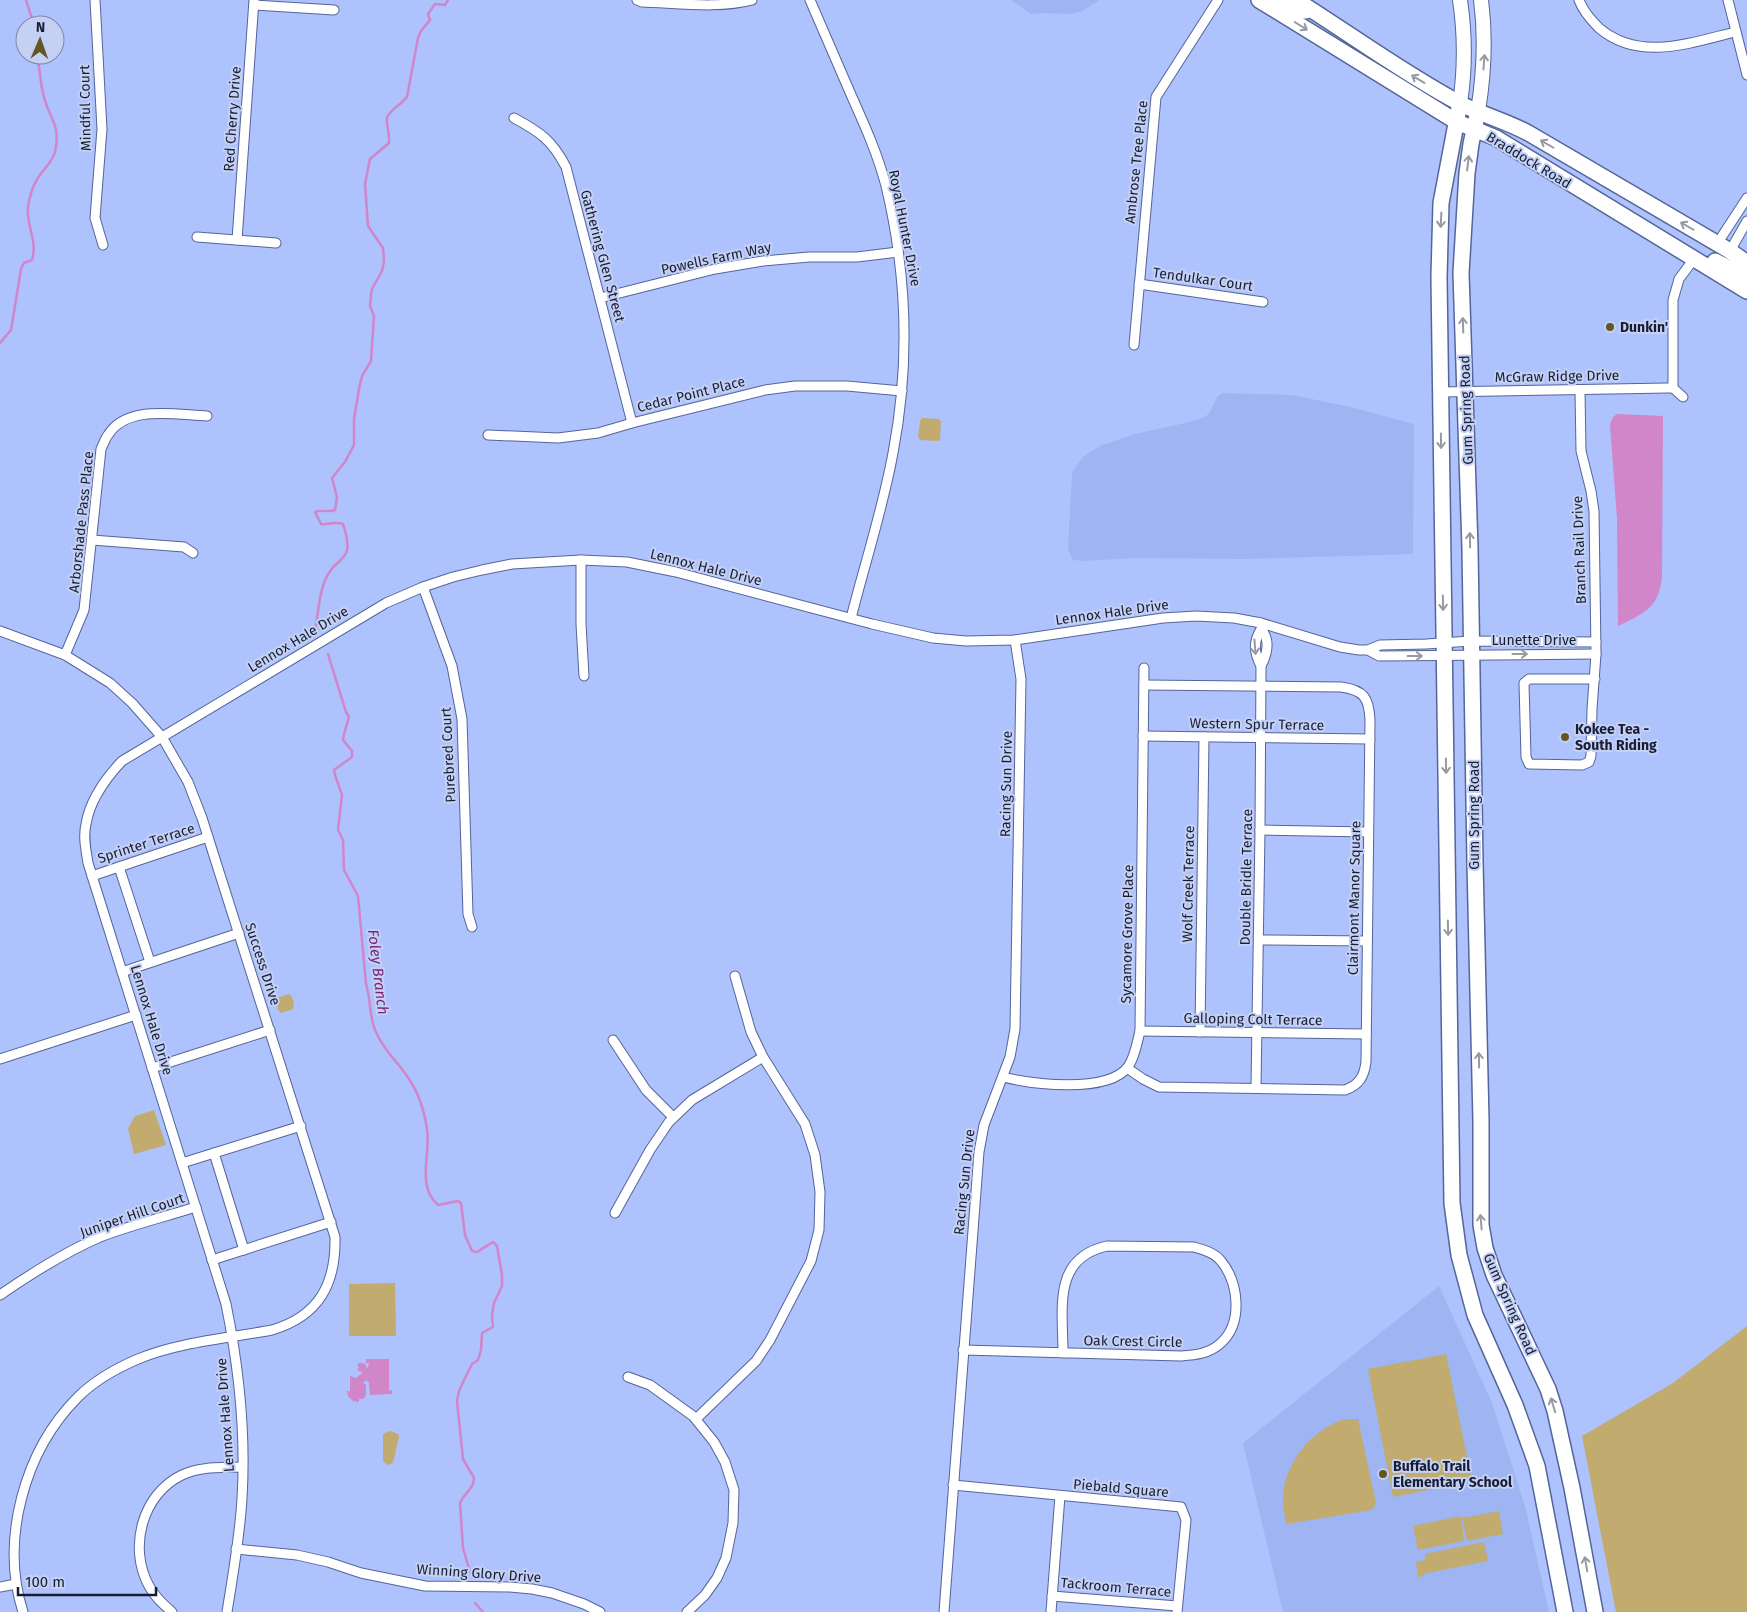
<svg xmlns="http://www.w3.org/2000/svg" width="1747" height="1612" font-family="'Fira Sans',sans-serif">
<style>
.built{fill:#9eb4f3}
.green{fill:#c1ab6e}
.water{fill:#d086c9}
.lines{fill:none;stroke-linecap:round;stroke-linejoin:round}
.stream{stroke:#d086c9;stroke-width:2.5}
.minor-casing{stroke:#546599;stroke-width:11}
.secondary-casing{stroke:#546599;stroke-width:16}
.primary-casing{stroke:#546599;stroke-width:18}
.minor{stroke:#fff;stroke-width:9}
.secondary{stroke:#fff;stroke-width:14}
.primary{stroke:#fff;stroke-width:15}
.oneway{stroke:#9799a3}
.poi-dot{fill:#665523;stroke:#c4d0f4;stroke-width:2}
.labels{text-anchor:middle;stroke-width:4;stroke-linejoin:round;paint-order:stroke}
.street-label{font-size:14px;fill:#171d33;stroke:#c4d0f4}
.poi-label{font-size:14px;font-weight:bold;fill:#171d33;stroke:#c4d0f4;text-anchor:start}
.water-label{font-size:15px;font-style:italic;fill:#7b2376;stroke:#c4d0f4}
</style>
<rect width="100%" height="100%" fill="#aec2fd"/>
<g class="built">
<polygon points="1011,0 1099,0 1084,10 1072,14 1040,13 1031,14"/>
<polygon points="1223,393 1292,395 1350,407 1414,424 1413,554 1247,559 1135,558 1083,561 1073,560 1068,549 1072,473 1083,457 1100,446 1135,434 1190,422 1205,417 1210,412 1218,396"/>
<polygon points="1439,1286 1492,1403 1525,1506 1549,1612 1283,1612 1243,1443"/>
</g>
<g class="green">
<polygon points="922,418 938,419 941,421 940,440 937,441 920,440 918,437 920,421"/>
<path d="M289,994C293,997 295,1004 293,1009L281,1013L278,1010L276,998Z"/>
<polygon points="154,1110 166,1145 134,1154 128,1129 135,1116"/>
<polygon points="395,1283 396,1336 349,1336 349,1284"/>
<polygon points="1747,1326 1747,1612 1616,1612 1582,1436 1673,1383"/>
<polygon points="1446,1354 1472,1481 1393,1497 1368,1369"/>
<path d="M1358,1419L1376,1503L1372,1510L1286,1524C1285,1516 1283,1508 1283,1501C1282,1467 1309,1433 1339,1421C1344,1419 1352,1419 1358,1419Z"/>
<polygon points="390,1431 398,1434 399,1437 393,1463 388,1465 383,1461 383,1434"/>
<polygon points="1499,1511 1503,1534 1467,1541 1462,1518"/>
<polygon points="1461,1516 1464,1541 1418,1550 1413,1526"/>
<polygon points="1484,1542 1488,1561 1423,1574 1424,1576 1418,1577 1416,1562 1425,1560 1425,1554"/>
</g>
<g class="water">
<path d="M1617,414L1663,416L1662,578C1658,609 1644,613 1618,626L1617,519L1610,425L1613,417Z"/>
<polygon points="366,1359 389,1359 389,1390 392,1391 392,1394 370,1395 369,1383 366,1380 363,1383 366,1385 366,1395 363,1399 359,1399 359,1402 353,1401 348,1396 347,1391 350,1391 350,1376 356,1378 362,1373 362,1371 360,1372 357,1369 359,1367 357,1365 360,1362 362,1364 364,1363 366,1366 366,1367 368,1368 369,1363 366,1363"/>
</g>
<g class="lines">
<g class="stream">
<polyline points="26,0 34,25"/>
<path d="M0,343L11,330L21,269L24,263L32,260C38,241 26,226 28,207C29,198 33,185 38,178C43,169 52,163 55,152C61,125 50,120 44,97C40,83 40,69 37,55"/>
<path d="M316,626C318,612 319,596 324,583C335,552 357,567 343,524C334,521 329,525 321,524L315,512C322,509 328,513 335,510L337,497L332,478L345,462L354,445V419L359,389L362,376L371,361L374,316L370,306L371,295L372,289L382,271L384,261L383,248L368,226L365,184L370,159L389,143C390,133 386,125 387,118C389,110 402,104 407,97L418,38L421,31L430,20L428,14L435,4L445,5L448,0"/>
<path d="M328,654L346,712L349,717L344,734L343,740L352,751V757L334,770L335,775L342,795L338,830L343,840L344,870L358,896L366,984C371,999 369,1018 376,1032C383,1050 399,1063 409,1079C418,1092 425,1112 427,1129C431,1154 416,1186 438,1205L458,1201L461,1203L465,1235L472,1251L477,1252L493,1242L497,1246L502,1275V1286L494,1303L492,1315L493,1327L482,1333L481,1350L478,1360L472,1364L465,1378L459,1391L457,1401L463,1459L474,1478C474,1489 464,1493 460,1503L463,1548L470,1572"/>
<polyline points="475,1603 483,1612"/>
</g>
<defs>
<g id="minor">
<polyline points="95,0 102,129 95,218 103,245"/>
<path d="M637,0L642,2C676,3 720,9 752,0"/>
<path d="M810,0C824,32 838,65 852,97C865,126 878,155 886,186C907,274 910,364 893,453C883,508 865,563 851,618"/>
<path d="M1579,0C1583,11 1591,20 1599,28C1639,62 1690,43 1735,32"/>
<polyline points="1728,0 1747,75"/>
<polyline points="254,5 334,10"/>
<path d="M514,118C540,132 552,140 566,167L632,423"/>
<polyline points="197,237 276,243"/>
<polyline points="237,240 254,0"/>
<polyline points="1717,244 1747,198"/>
<polyline points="1730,251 1747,221"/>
<polyline points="1139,284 1263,302"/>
<polyline points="600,298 715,269 763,261 809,257 857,257 898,252"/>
<polyline points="1134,345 1156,97 1218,0"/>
<polyline points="1673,388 1673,300 1679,279 1694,259"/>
<polyline points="1580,391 1581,451 1591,491 1594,511 1596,654 1592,709 1591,756 1589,762 1582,765 1529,764 1526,757 1524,683 1529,679 1595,679"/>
<polyline points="1440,392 1668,388 1673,388 1683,397"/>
<polyline points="488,435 558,438 598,433 632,423 765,390 795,386 847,386 902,391"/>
<polyline points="92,540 184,547 193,553"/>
<polyline points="581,560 581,624 584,676"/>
<polyline points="423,587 452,666 462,719 468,914 472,927"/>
<path d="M0,631L65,655L110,683L132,703L162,737L188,782L202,818L335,1237C336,1284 319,1316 272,1330C230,1338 178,1342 138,1359C117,1368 94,1381 78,1397C24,1451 0,1540 23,1612"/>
<polyline points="1368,650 1379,656 1596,654"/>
<path d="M65,655L84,610L101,449C103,445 105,439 108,435C127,404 177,415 207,416"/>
<path d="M1261,666C1254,653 1253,642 1261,629"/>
<polyline points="1143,736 1370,739"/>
<polyline points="1260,830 1368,832"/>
<polyline points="119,867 150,962"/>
<polyline points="92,876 208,837"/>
<polyline points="1259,940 1367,941"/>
<polyline points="122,972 239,933"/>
<polyline points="1140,1031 1366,1034"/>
<polyline points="1200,1032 1204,737"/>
<polyline points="613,1040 646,1090 673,1117"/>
<polyline points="0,1059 136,1015"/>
<polyline points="152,1068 270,1030"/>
<path d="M1127,1068L1143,1079L1159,1087L1345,1090C1359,1085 1364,1077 1366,1062L1370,720C1369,698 1364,690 1341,687L1144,685"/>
<path d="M1003,1077C1031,1084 1107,1094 1128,1067C1135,1057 1137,1043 1140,1031L1144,668"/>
<path d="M1256,1088L1260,830L1261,666C1265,659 1269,647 1266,638C1264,632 1261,629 1261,623"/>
<polyline points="214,1153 244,1250"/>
<polyline points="182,1163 301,1126"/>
<polyline points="615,1213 650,1150 669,1122 692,1100 763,1057"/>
<polyline points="212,1260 331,1222"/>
<path d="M0,1295C32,1273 65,1252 100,1237C131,1225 164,1217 196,1207"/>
<path d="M963,1350L1181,1356C1195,1355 1209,1354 1221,1343C1243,1323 1239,1283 1221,1261C1215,1253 1204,1250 1194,1247L1107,1246C1052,1258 1063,1309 1063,1353"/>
<polyline points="628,1377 650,1385 693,1416 714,1442 725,1462 734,1490 733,1523 726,1558 717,1578 705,1595 687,1612"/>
<polyline points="696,1419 756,1361 770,1340 811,1261 819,1230 820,1192 815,1155 805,1124 763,1057 751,1032 735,976"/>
<polyline points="953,1485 1181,1507 1186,1520 1177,1612"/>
<polyline points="236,1549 297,1555 328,1562 361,1573 425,1586 510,1587 532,1589 552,1593 584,1604 600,1612"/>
<polyline points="0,1587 16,1584"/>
<polyline points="1052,1596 1177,1606"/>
<path d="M172,1612C163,1604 155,1597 149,1586C128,1548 142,1494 182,1475C201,1466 222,1468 242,1467"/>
<path d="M227,1612C233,1574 240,1536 242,1498C246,1433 239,1368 226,1304L88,863C86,850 83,837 86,824C90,800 106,778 122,761L386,603L423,587L453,577L482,570L512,564L581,560L627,562L676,572L872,624L933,638L966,641L1015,640L1163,618L1196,616L1234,618L1261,623L1340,647L1359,650H1368L1380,645L1426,644L1471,641L1596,642"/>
<polyline points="944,1612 979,1152 984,1125 1010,1057 1015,1029 1021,679 1015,640"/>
<polyline points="1051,1612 1060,1496"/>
</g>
<g id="secondary">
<path d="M1460,0C1465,34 1465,70 1460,103"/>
<path d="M1478,111C1484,74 1486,38 1481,0"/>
</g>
<g id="primary">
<polyline points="1259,0 1457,122 1496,138 1747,291"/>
<polyline points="1279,0 1300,11 1306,11"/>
<path d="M1296,0C1350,34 1403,73 1459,103C1482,115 1507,121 1530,134L1730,251L1747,263"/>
<polyline points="1460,103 1441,203 1439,277 1452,1203 1459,1255 1475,1315 1515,1405 1537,1466 1565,1612"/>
<polyline points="1478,111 1471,144 1467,173 1461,273 1470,548 1475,863 1481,1121 1481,1225 1485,1248 1494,1275 1548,1389 1555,1411 1572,1488 1595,1612"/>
<polyline points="1715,261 1747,277"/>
</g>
</defs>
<use href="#minor" class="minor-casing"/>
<use href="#secondary" class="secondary-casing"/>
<use href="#primary" class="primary-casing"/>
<use href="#minor" class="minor"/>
<use href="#secondary" class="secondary"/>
<use href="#primary" class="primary"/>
</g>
<defs><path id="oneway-shaft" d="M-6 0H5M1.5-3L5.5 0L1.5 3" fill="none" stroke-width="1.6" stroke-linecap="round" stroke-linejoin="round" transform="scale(1.25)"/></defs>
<g class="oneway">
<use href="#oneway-shaft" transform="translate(1301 26) rotate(32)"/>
<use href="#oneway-shaft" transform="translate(1484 62) rotate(-86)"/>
<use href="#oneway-shaft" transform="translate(1418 79) rotate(-149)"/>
<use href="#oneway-shaft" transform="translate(1547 144) rotate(-150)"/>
<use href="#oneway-shaft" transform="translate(1468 163) rotate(-83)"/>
<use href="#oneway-shaft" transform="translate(1441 220) rotate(93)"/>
<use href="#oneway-shaft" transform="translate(1687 226) rotate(-150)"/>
<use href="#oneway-shaft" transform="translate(1463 325) rotate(-92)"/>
<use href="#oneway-shaft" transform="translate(1441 441) rotate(89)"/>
<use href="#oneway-shaft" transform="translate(1470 540) rotate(-91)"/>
<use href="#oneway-shaft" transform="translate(1443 603) rotate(89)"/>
<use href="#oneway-shaft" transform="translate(1255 647) rotate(86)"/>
<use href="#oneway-shaft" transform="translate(1520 654)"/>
<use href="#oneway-shaft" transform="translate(1415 656)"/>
<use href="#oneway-shaft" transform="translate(1446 766) rotate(89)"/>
<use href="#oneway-shaft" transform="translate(1448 928) rotate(89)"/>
<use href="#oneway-shaft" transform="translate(1479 1060) rotate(-91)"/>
<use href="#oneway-shaft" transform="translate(1481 1222) rotate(-95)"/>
<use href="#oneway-shaft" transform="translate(1553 1405) rotate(-107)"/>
<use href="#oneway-shaft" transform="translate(1586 1564) rotate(-100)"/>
</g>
<g class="poi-dot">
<circle cx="1610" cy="327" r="5"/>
<circle cx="1565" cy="737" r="5"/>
<circle cx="1383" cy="1474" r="5"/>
</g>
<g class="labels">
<g class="street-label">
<text transform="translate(85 108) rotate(-91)" y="5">Mindful Court</text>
<text transform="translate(232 119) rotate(-86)" y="5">Red Cherry Drive</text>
<text transform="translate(1529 160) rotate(31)" y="5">Braddock Road</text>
<text transform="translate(1136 162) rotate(-84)" y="5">Ambrose Tree Place</text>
<text transform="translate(905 228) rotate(79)" y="5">Royal Hunter Drive</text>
<text transform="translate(603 256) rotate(75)" y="5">Gathering Glen Street</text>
<text transform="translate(716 258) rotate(-12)" y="5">Powells Farm Way</text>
<text transform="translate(1203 279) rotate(8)" y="5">Tendulkar Court</text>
<text transform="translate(1557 376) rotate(-1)" y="5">McGraw Ridge Drive</text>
<text transform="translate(691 394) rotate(-14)" y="5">Cedar Point Place</text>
<text transform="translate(1466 410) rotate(-92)" y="5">Gum Spring Road</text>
<text transform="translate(81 522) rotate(-84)" y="5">Arborshade Pass Place</text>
<text transform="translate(1579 550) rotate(-92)" y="5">Branch Rail Drive</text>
<text transform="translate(706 567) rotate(14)" y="5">Lennox Hale Drive</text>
<text transform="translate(1112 612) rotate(-8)" y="5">Lennox Hale Drive</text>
<text transform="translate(298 639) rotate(-31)" y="5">Lennox Hale Drive</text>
<text x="1534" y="645">Lunette Drive</text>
<text transform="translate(1257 724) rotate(1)" y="5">Western Spur Terrace</text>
<text transform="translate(448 755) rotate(-93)" y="5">Purebred Court</text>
<text transform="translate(1006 784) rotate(-89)" y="5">Racing Sun Drive</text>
<text transform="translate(1474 815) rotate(-90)" y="5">Gum Spring Road</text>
<text transform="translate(146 843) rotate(-18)" y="5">Sprinter Terrace</text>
<text transform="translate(1246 877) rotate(-89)" y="5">Double Bridle Terrace</text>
<text transform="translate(1188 884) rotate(-89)" y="5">Wolf Creek Terrace</text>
<text transform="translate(1354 898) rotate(-89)" y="5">Clairmont Manor Square</text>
<text transform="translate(1127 934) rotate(-89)" y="5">Sycamore Grove Place</text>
<text transform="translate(263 964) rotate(72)" y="5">Success Drive</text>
<text transform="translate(1253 1019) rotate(1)" y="5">Galloping Colt Terrace</text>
<text transform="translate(152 1020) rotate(73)" y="5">Lennox Hale Drive</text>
<text transform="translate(964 1182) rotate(-84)" y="5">Racing Sun Drive</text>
<text transform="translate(132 1215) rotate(-19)" y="5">Juniper Hill Court</text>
<text transform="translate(1510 1304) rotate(66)" y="5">Gum Spring Road</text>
<text transform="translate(1133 1341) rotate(1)" y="5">Oak Crest Circle</text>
<text transform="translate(225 1415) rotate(-94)" y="5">Lennox Hale Drive</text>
<text transform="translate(1121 1488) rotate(5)" y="5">Piebald Square</text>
<text transform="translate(479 1573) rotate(4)" y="5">Winning Glory Drive</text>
<text transform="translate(1116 1587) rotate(5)" y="5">Tackroom Terrace</text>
</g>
<g class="poi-label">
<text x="1620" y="332">Dunkin'</text>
<text x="1575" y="734">Kokee Tea -<tspan x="1575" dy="16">South Riding</tspan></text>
<text x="1393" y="1471">Buffalo Trail<tspan x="1393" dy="16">Elementary School</tspan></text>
</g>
<g class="water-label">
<text transform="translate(378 972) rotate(83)" y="5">Foley Branch</text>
</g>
</g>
<g transform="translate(40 40) rotate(2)"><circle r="24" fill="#c4d0f4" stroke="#7f88a7"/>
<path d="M0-4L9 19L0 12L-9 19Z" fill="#665523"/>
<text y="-8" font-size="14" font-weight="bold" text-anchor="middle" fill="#171d33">N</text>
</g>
<path d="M18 1587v8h138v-8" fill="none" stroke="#171d33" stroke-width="2.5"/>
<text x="25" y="1587" font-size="15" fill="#171d33" stroke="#c4d0f4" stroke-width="4" paint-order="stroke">100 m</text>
</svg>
